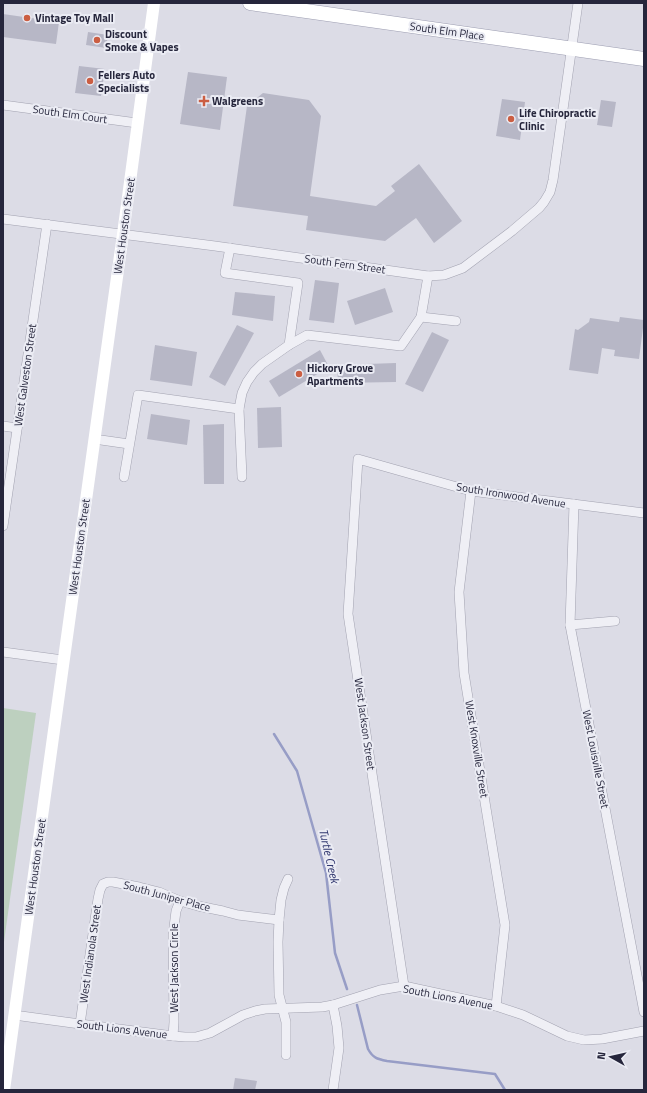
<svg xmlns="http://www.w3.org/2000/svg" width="647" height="1093" font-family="'Titillium Web',sans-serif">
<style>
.green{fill:#bdd0bf}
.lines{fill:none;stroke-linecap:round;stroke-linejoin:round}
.stream{stroke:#979dc6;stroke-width:2.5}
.building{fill:#b7b7c6}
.street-casing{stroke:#a2a2b0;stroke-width:10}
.primary-casing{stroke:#9c9db1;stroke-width:15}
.street{stroke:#efeff5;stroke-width:9}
.secondary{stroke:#fff;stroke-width:12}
.primary{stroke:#fff;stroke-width:14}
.poi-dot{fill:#cb5e42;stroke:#ebecf4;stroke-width:1.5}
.labels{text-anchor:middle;stroke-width:4;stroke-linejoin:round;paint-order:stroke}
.poi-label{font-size:11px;font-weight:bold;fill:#26263c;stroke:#ebecf4;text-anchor:start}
.street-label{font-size:11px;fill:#26263c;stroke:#ebecf4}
.water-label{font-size:12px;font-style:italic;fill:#31376f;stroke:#ebecf4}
</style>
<rect width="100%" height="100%" fill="#dcdce6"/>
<polygon class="green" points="3,708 36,713 3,949"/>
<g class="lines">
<g class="stream">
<polyline points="274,734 297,771 326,873 335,953 347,989"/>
<path d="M357,1005L368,1049C373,1058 377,1059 387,1061L495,1074L505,1090"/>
</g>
</g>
<g class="building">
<polygon points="3,14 59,22 56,44 3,37"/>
<polygon points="88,32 108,35 106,48 86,45"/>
<polygon points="79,66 105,69 101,96 75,93"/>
<polygon points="188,72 227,77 220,130 180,124"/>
<polygon points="263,93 309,100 321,116 310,196 376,206 395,191 391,186 419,164 462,221 434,243 416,218 385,241 306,230 308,216 233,206 247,106"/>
<polygon points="502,99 525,102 520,140 496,136"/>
<polygon points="601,100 616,102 612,127 597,125"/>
<polygon points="315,280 339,283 334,323 309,320"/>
<polygon points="385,288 393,312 355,325 347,301"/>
<polygon points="235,292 275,296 273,321 232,315"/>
<polygon points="620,317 644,320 639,359 614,356 615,350 602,348 598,374 569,370 575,329 578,330 589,322 590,318 619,322"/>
<polygon points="237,325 254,333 225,386 209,377"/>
<polygon points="432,332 449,340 423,392 405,384"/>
<polygon points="155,345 197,352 192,386 150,380"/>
<polygon points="320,350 329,367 279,397 269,381"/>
<polygon points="396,363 396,382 338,383 337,365"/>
<polygon points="281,407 282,447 258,448 257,408"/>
<polygon points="151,414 190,420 187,445 147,439"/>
<polygon points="224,424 224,484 204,484 203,425"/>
<polygon points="235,1078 257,1081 255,1090 233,1090"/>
</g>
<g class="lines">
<defs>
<g id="street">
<polyline points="3,105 137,123"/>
<polyline points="3,219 215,246 428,276 444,275 463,268 512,231 539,208 544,202 550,192 553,180 578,3"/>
<polyline points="230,248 225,273 298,283 289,345"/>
<polyline points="421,317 456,321"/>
<polyline points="239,409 242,393 247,382 254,372 262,364 289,345 307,335 401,346 421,317 428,276"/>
<polyline points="3,426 17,428"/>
<polyline points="94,439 129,444"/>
<polyline points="124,477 138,395 239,409 242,477"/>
<polyline points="471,491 459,592 464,673 505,925 496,1006"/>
<polyline points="574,504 570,625 644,1012"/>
<polyline points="3,526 47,224"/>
<polyline points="570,625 615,621"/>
<polyline points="3,652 63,660"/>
<polyline points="404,986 348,614 358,459 471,491 644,513"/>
<polyline points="333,1005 337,1026 339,1048 333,1090"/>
<polyline points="14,1015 80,1024 173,1036 185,1037 196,1037 210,1033 243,1015 255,1011 265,1009 322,1007 333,1005 380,990 404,986 496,1006 523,1015 567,1036 584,1040 602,1039 644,1031"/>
<polyline points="80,1024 98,899 100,890 103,884 108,882 113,882 139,887 159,892 180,901 198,906 223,911 238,915 279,920"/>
<polyline points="173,1036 174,1022 173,935 176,911 180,901"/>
<polyline points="286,1055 286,1022 279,995 278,942 279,920 281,900 284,888 288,879"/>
</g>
<polyline id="primary" points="250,3 644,59"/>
</defs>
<use href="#street" class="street-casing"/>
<use href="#primary" class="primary-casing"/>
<use href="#street" class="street"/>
<polyline class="secondary" points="4,1090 123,234 154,3"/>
<use href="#primary" class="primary"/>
</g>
<g class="poi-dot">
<circle cx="27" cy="18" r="4"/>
<circle cx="97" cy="40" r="4"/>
<circle cx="90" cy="81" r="4"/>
<path d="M202 95h4v4h4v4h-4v4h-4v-4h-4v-4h4z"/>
<circle cx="511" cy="119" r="4"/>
<circle cx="299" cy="374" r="4"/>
</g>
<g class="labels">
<g class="poi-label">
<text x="35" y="22">Vintage Toy Mall</text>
<text x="105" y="38">Discount<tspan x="105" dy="13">Smoke &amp; Vapes</tspan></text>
<text x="98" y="79">Fellers Auto<tspan x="98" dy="13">Specialists</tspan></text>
<text x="212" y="105">Walgreens</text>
<text x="519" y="117">Life Chiropractic<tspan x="519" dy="13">Clinic</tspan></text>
<text x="307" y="372">Hickory Grove<tspan x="307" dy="13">Apartments</tspan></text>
</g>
<g class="street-label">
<text transform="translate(447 31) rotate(8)" y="4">South Elm Place</text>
<text transform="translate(70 114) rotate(8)" y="4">South Elm Court</text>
<text transform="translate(124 226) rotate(-82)" y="4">West Houston Street</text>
<text transform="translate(345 264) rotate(8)" y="4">South Fern Street</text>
<text transform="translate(25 375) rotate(-82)" y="4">West Galveston Street</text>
<text transform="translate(511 495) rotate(9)" y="4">South Ironwood Avenue</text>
<text transform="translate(79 547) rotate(-82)" y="4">West Houston Street</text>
<text transform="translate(365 724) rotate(82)" y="4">West Jackson Street</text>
<text transform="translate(477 749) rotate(81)" y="4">West Knoxville Street</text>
<text transform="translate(596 759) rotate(79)" y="4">West Louisville Street</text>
<text transform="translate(35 867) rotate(-82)" y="4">West Houston Street</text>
<text transform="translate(167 896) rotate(15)" y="4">South Juniper Place</text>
<text transform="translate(90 954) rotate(-82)" y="4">West Indianola Street</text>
<text transform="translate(174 968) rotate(-90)" y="4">West Jackson Circle</text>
<text transform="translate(448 997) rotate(11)" y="4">South Lions Avenue</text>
<text transform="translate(122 1029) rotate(7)" y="4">South Lions Avenue</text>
</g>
<g class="water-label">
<text transform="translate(329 856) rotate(77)" y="4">Turtle Creek</text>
</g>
</g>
<rect width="647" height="1093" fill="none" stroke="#26263c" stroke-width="8"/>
<g transform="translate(611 1057) rotate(278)" stroke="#ebecf4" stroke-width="3" paint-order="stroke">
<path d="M0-3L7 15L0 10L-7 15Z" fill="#26263c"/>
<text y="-6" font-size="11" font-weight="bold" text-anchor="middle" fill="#26263c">N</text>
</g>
</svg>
